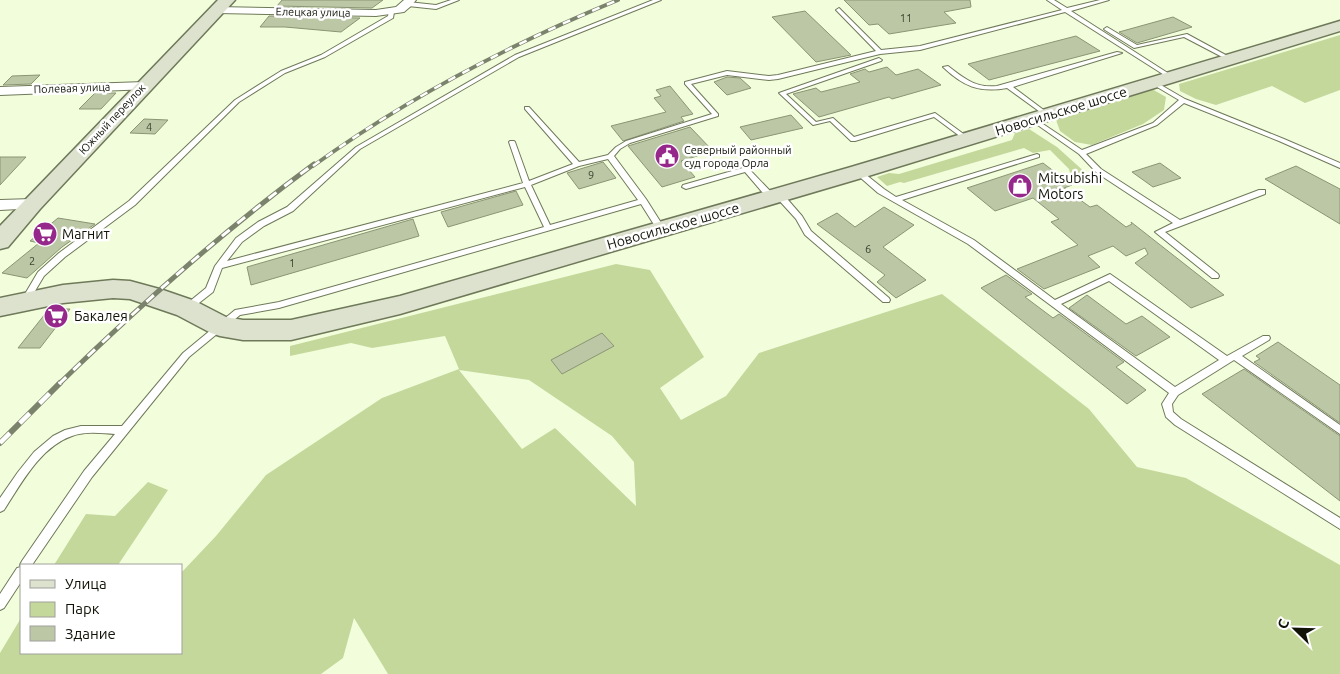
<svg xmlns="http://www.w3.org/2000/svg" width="1340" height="674" font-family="Ubuntu,sans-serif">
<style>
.green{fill:#c5d89c;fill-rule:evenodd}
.building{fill:#bcc7a6;stroke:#8b9575}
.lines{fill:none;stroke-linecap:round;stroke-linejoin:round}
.lane-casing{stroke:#6f795a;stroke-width:2}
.street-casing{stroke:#6f795a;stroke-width:2}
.secondary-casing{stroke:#6f795a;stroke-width:3}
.lane{fill:#fff;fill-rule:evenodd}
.street{fill:#fff;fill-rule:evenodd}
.secondary{fill:#dce2ce;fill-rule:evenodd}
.rail-far2-casing{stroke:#7c836c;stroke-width:4}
.rail-far1-casing{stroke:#7c836c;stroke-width:5}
.rail-casing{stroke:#7c836c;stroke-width:6}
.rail-far2{stroke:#fff;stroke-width:2.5;stroke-dasharray:8;stroke-linecap:butt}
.rail-far1{stroke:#fff;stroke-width:3;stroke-dasharray:10;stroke-linecap:butt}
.rail{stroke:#fff;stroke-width:4.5;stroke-dasharray:14;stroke-linecap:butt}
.labels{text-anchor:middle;stroke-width:5;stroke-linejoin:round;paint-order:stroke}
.far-street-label{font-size:11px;fill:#101408;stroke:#fff}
.number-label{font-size:11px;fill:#3b4130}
.far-poi-label{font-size:11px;fill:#101408;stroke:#fff;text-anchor:start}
.street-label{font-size:14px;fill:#101408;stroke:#fff}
.poi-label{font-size:14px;fill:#101408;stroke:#fff;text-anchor:start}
</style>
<rect width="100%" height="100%" fill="#f2fedb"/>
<g class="green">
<polygon points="1340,35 1340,90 1305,103 1272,86 1216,105 1196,99 1180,91 1179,84"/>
<polygon points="1152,89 1166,97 1164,110 1143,124 1092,145 1075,142 1060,131 1056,120"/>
<polygon points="1029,129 1057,147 1087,174 1075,179 1071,177 1069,169 1050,150 1033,153 1024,148 904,183 900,182 887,186 877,177 889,173 899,174 1012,140 1015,133"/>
<path d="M616,264L650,270L704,357L660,388L681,420L726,396L759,353L942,294L1089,409L1137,467L1186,478L1340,565V674H388L354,618L343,658L321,674H0V653L21,618V653H181V573L216,536L266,475L382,398L459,369L445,336L372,348L351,343L290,356V346ZM459,370L529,380L612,436L634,462L636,506L555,428L522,449Z"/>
<polygon points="148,482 168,490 118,565 54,565 86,514 115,516"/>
</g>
<g class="building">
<polygon points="282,0 383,0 372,8 277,6"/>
<polygon points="844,0 970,0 971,7 944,12 956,23 889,34 878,24 869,25"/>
<polygon points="805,11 851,55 816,62 772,17"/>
<polygon points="269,16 360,18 341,32 285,27 260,27"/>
<polygon points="1173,17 1192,27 1137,43 1119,32"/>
<polygon points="1076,36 1100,51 989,80 968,64"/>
<polygon points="887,67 896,75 918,69 941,85 892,99 889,97 819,117 793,94 816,88 821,92 860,82 850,74 865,69 869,72"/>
<polygon points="40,75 31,84 3,85 12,76"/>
<polygon points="727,77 740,78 751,88 727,95 714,82"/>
<polygon points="670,86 693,114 681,117 684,121 623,141 611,126 666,112 654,98 661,96 656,90"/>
<polygon points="95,93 116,93 101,109 79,109"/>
<polygon points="791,115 803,128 751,140 740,127"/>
<polygon points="144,119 168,120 155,134 130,133"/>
<polygon points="690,127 713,151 681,161 695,177 662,187 628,146"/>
<polygon points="0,157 26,157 0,185"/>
<polygon points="603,162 616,178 579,189 567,173"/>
<polygon points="1043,163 1072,185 1064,188 1090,207 1097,205 1126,227 1132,224 1131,222 1224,295 1191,308 1135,263 1148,254 1145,248 1126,256 1113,246 1088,256 1100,267 1044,289 1017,269 1078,245 1051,222 1059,219 1033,198 995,211 967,188"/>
<polygon points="1160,163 1181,178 1153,187 1132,172"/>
<polygon points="1296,166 1340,189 1340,224 1265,179"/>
<polygon points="516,191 523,205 448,227 441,212"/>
<polygon points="884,207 914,225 883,247 926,280 896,298 877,282 885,275 817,224 837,213 855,227"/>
<polygon points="58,218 95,224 62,247 27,278 2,273 39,243 30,241"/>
<polygon points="413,219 419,236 251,285 247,267"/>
<polygon points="1006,275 1032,294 1025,297 1053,318 1059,314 1124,362 1116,367 1146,390 1127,404 981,288"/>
<polygon points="1087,295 1126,324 1142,316 1170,337 1136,356 1069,308"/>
<polygon points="49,309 70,309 40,348 18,348"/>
<polygon points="602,333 614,346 562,374 551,360"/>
<polygon points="1278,342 1340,385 1340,423 1254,362 1260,359 1256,356"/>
<polygon points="1244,369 1340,436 1340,501 1202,394"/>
</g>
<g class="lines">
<defs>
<g id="lane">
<polygon points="451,0 459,0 436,9 408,6 405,4 408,2 436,5"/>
<path d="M653,0H661L519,57L360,149L293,211L264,226L242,242L227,261L523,183L509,142L510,141H514L515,142L529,181L573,164L525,109V107H529L579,162L608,155L616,147L626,141L712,114L685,84V82L727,71L769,76L778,75L876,51L837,11L836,10L839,8L881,50L920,46L1062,10L1047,0H1054L1067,8L1100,0H1109L1071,11L1174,77L1169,78L1065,12L920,50L880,54L778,79L769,80L727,75L691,84L718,114V116L630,143L620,149L614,156L646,199L665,229L664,231H658L641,204L279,308L240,315L189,357L92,477L32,565H21V582L4,608L0,610V594L17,568L21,567L20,565L22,561L84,471L115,434C101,433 85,431 72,436C40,447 21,484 4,510L0,512V498L18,472L34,452L53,436L65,430L81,426H122L183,353L235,310L279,302L544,227L525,187L222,268L213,292L190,310H184L183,308L184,306L206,288L215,266L236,238L258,222L287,207L356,147L515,55ZM608,159L638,200L550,225L531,185L579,166Z"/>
<polygon points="389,11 394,12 393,18 325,57 285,73 239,102 135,205 65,257 44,276 32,296 26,296 25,294 38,272 59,253 129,201 235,100 281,71 321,55 388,16"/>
<polygon points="1107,27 1137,45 1187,34 1233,59 1228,60 1184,37 1134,48 1105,30 1104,29"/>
<path d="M1117,52L1122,53L1013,87L1049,114V116L1047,117L1007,88C979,93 963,86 943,67L948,66C965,79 975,88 997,86Z"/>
<polygon points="879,58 882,60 881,61 786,94 816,122 833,118 854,137 935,113 969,138 969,140 965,140 934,117 855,141 851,141 830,121 813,125 779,93"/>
<polygon points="1154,81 1185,99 1284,139 1340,163 1340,168 1279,141 1184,103 1157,125 1086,154 1101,169 1180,220 1259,190 1265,190 1265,194 1165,232 1218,274 1219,276 1218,278 1212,278 1155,232 1173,223 1097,173 1079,154 1029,119 1030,118 1034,118 1082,150 1153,123 1179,100 1152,84 1152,82"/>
<path d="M1037,154L1039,155V157L902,200L974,240L1055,300L1110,274L1227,356L1263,336H1269L1270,338L1269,340L1242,356L1340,425V434L1234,360L1178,395L1172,404L1173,412L1181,419L1340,518V529L1175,425L1166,417L1162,404L1169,393L968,244L878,193L854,172L858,170H860L884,189L896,197ZM1109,281L1219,360L1175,387L1061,304Z"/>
<polygon points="746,167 748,168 774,195 774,199 768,199 745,172 686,189 682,187 683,185"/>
<polygon points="776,193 782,193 802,216 811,231 889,298 890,300 889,302 883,302 805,235 796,219 776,197"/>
</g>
<g id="street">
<polygon points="404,0 416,0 411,6 404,12 376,16 217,13 211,10 217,7 376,10 396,7"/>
<polygon points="144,82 151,86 149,89 0,95 0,87"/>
<polygon points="32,199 38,200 40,204 38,208 0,210 0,200"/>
</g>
<g id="secondary">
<polygon points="218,0 235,0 40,209 8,247 0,249 0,226"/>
<polygon points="1340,21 1340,31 865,177 400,314 291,340 243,340 220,336 211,333 177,315 130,299 113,298 63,303 0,316 0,298 63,285 113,280 130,281 163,290 195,301 226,317 243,320 291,320 400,296 851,167"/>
</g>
</defs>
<use href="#lane" class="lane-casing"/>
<use href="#street" class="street-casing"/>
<use href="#secondary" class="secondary-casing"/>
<use href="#lane" class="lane"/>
<use href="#street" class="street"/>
<use href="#secondary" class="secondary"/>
<defs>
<path id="rail-far2" d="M313,166C407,98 511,44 618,0"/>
<path id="rail-far1" d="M59,384C139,306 224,230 314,164"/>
<polyline id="rail" points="0,443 60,383"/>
</defs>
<use href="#rail-far2" class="rail-far2-casing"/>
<use href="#rail-far1" class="rail-far1-casing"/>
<use href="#rail" class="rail-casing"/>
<use href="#rail-far2" class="rail-far2"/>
<use href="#rail-far1" class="rail-far1"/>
<use href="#rail" class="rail"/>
</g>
<defs>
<symbol id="civic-disc" viewBox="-11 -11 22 22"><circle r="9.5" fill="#95288a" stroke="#fff"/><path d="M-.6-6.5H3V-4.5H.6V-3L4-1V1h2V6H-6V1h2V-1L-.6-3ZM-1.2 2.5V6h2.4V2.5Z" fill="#fff"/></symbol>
<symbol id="shop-disc" viewBox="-11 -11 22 22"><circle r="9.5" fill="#95288a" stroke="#fff"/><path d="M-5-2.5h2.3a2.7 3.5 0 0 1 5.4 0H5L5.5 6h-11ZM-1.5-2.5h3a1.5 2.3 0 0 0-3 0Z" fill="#fff"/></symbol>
<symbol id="supermarket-disc" viewBox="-11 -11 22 22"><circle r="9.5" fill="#95288a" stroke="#fff"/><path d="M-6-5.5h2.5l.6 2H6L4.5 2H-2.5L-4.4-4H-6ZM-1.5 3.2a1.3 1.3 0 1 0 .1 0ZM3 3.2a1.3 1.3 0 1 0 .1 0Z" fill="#fff"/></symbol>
</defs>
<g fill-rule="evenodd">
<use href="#civic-disc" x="653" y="142" width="28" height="28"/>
<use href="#shop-disc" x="1006" y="172" width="28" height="28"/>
<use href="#supermarket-disc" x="31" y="220" width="28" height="28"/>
<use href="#supermarket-disc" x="42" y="302" width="28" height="28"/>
</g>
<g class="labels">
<g class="far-street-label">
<text transform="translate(313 12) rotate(1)" y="4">Елецкая улица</text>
<text transform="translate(72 88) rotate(-2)" y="4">Полевая улица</text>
<text transform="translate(112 119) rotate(-47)" y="4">Южный переулок</text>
</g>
<g class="number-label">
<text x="906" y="22">11</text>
<text x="149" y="131">4</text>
<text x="591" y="179">9</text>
<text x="868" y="253">6</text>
<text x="32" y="265">2</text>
<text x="292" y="267">1</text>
</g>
<g class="far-poi-label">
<text x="684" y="154">Северный районный<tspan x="684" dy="13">суд города Орла</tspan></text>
</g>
<g class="street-label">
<text transform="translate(1061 111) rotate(-17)" y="5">Новосильское шоссе</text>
<text transform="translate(673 226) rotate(-16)" y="5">Новосильское шоссе</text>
</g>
<g class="poi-label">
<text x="1038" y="183">Mitsubishi<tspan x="1038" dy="16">Motors</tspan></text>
<text x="62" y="239">Магнит</text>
<text x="74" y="321">Бакалея</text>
</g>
</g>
<rect x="20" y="564" width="162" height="90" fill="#ffffff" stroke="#9fa19c"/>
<rect x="30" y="580" width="25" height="8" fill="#dce2ce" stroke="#9fa19c"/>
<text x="65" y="589" font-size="15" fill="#101408">Улица</text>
<rect x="30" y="602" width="25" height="15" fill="#c5d89c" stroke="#9fa19c"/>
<text x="65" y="614" font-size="15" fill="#101408">Парк</text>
<rect x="30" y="626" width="25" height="15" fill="#bcc7a6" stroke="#9fa19c"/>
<text x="65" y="639" font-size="15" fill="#101408">Здание</text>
<g transform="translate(1295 629) rotate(293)" stroke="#ffffff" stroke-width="4" paint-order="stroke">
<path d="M0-4L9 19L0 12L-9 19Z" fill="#101408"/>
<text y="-8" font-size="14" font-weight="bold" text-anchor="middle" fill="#101408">С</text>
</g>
</svg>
